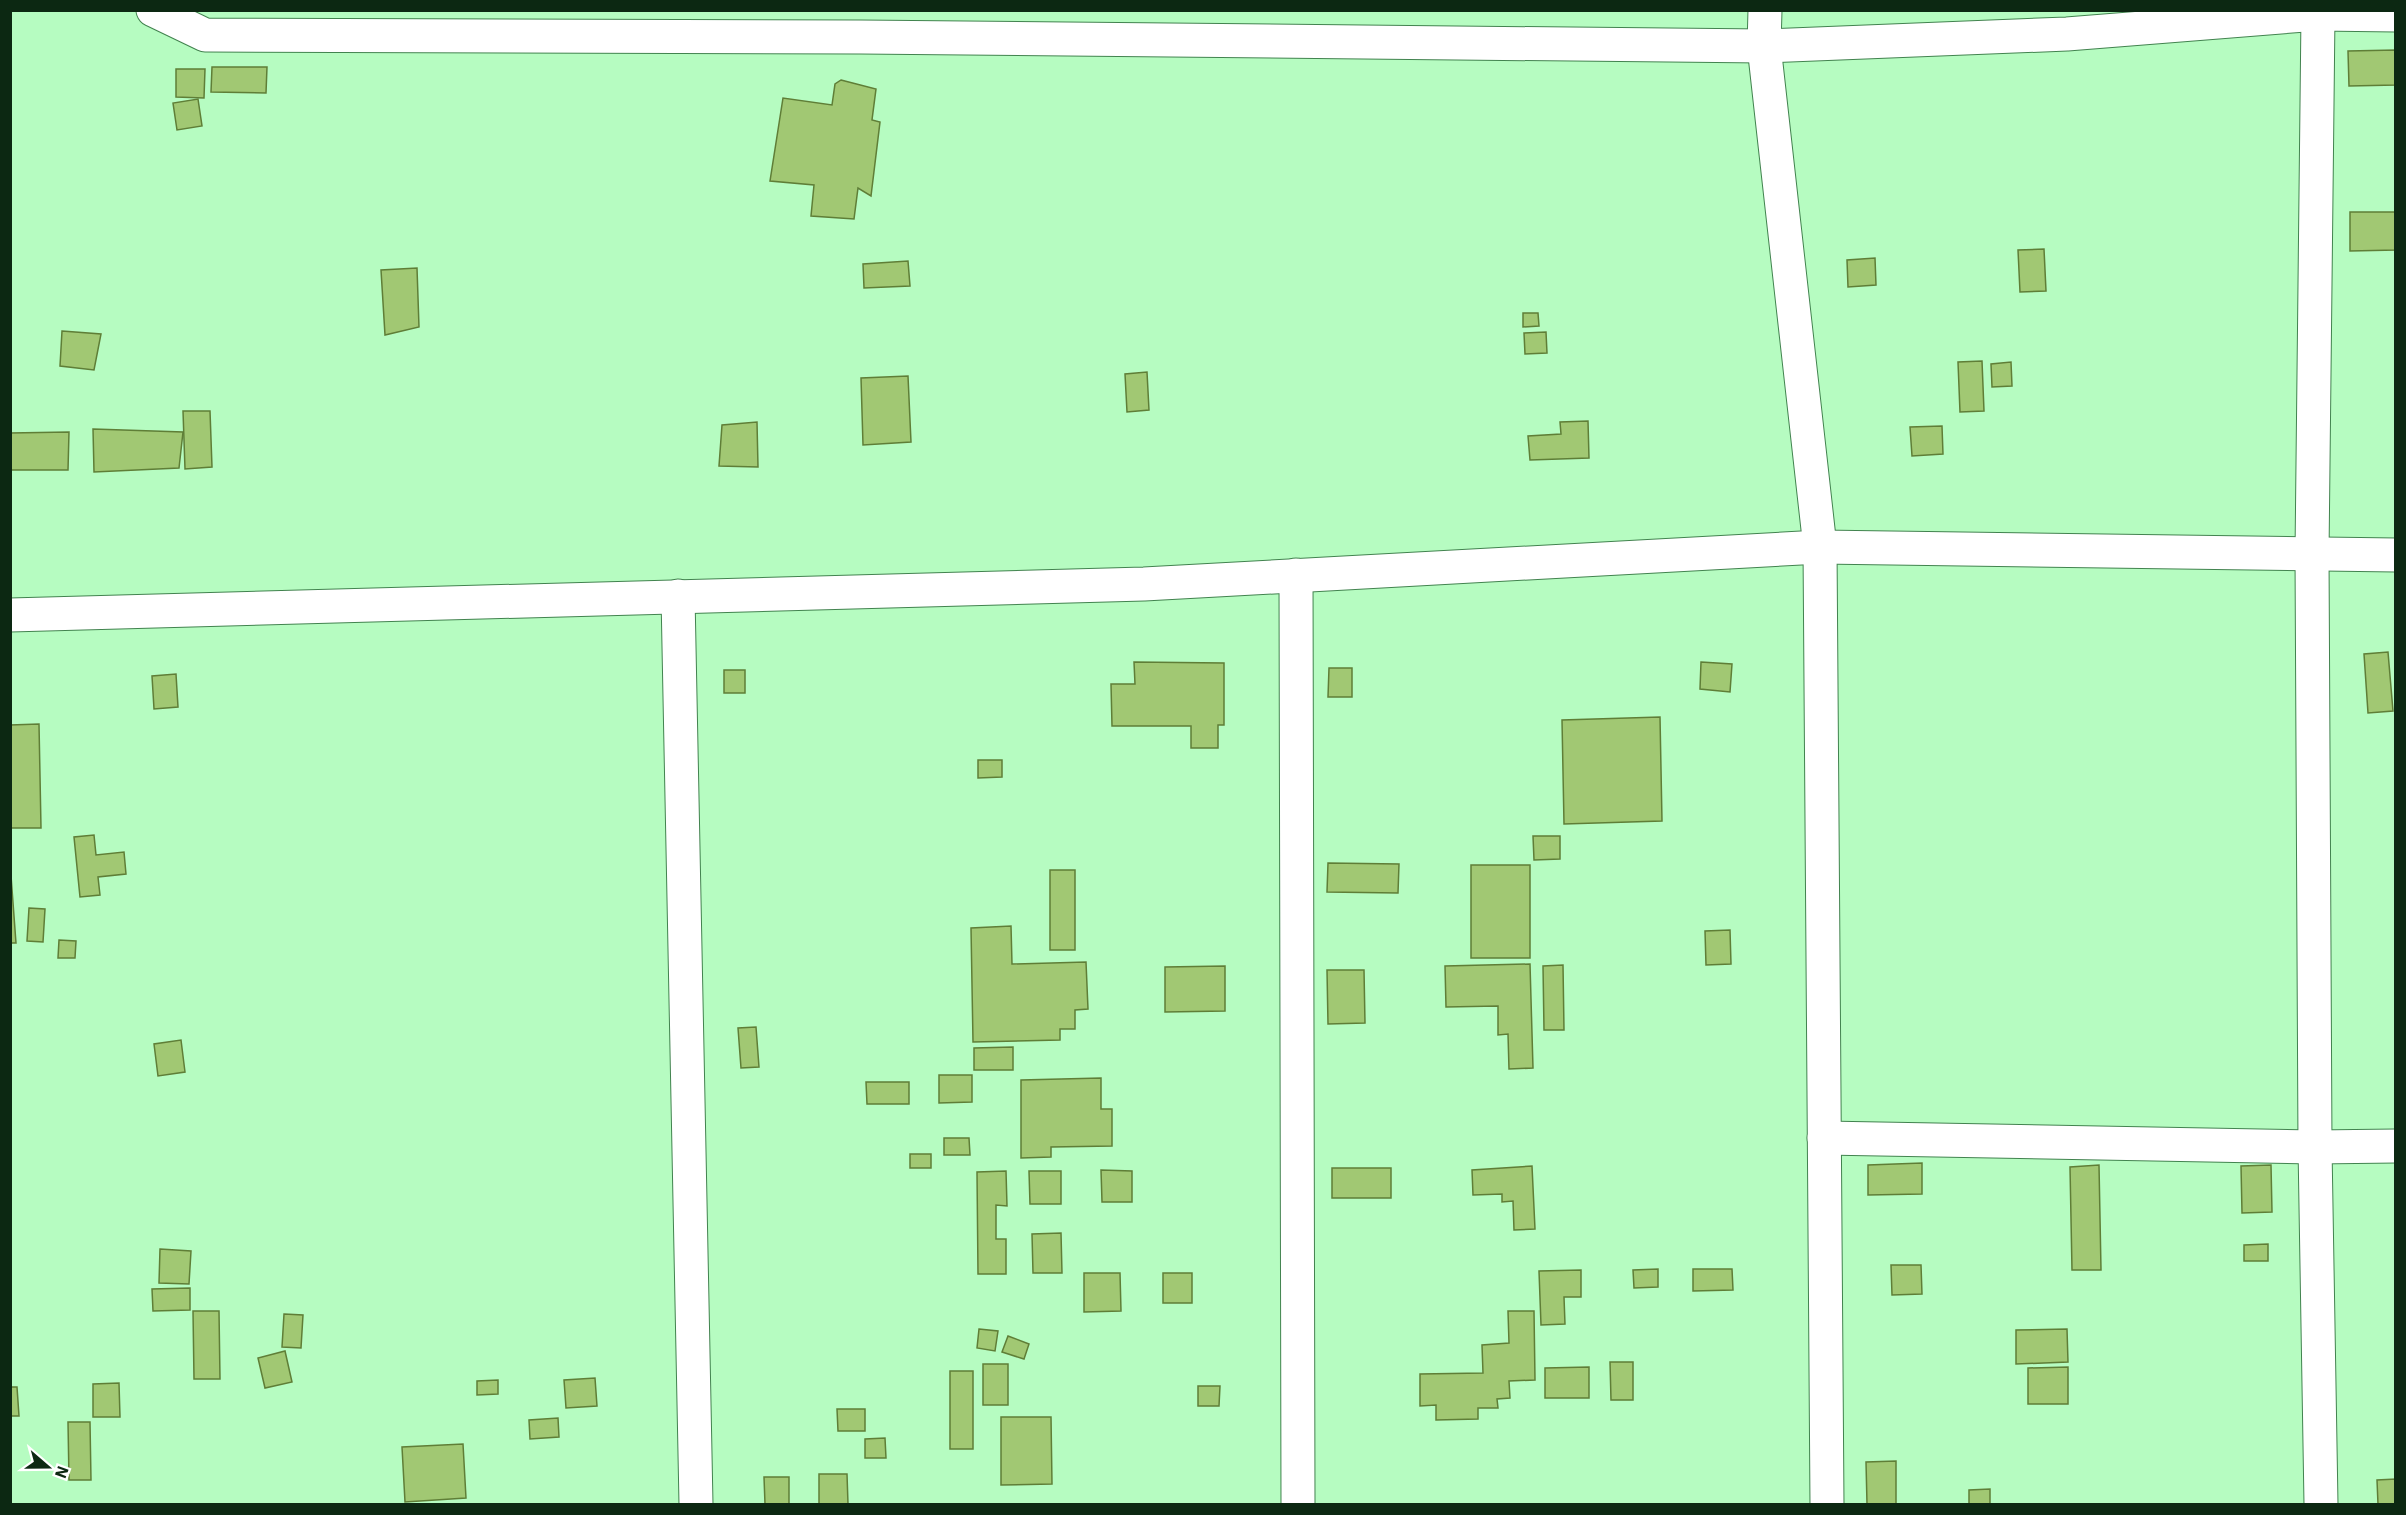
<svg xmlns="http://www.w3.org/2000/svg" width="2406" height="1515" font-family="'IBM Plex Sans',sans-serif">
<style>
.building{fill:#a1c873;stroke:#5f7e37;stroke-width:1.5}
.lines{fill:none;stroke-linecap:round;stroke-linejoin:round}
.minor-casing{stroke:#42834f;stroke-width:35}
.minor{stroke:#fff;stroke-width:33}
</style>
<rect width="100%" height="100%" fill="#b6fcc1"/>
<g class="building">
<polygon points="2396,50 2396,85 2349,86 2348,51"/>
<polygon points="212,67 267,67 266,93 211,92"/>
<polygon points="176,69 205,69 204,98 176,97"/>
<polygon points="841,80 876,89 872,120 880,122 871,196 858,188 854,219 811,216 814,185 770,181 783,98 832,105 835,84"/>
<polygon points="198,99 202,126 177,130 173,103"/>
<polygon points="2350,212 2396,212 2396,250 2350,251"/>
<polygon points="2044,249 2046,291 2020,292 2018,250"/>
<polygon points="1875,258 1876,285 1848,287 1847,260"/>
<polygon points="908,261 910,286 864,288 863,264"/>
<polygon points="417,268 419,327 385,335 381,270"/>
<polygon points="1523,313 1538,313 1539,326 1523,327"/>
<polygon points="62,331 101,334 94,370 60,366"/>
<polygon points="1546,332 1547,353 1525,354 1524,333"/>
<polygon points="1982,361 1984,411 1960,412 1958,362"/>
<polygon points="2011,362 2012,386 1992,387 1991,364"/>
<polygon points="1147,372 1149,410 1127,412 1125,374"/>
<polygon points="908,376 911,442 863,445 861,378"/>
<polygon points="183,411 210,411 212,467 185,469"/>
<polygon points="1588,421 1589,458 1530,460 1528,436 1561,434 1560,422"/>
<polygon points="757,422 758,467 719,466 722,425"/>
<polygon points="1942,426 1943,454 1912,456 1910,427"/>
<polygon points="93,429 183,432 179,468 94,472"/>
<polygon points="69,432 68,470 10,470 10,433"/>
<polygon points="2388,652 2393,711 2368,713 2364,654"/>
<polygon points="1134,662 1224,663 1224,725 1218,725 1218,748 1191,748 1191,726 1112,726 1111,684 1135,684"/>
<polygon points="1701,662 1732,664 1730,692 1700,689"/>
<polygon points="1329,668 1352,668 1352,697 1328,697"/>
<rect x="724" y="670" width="21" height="23"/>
<polygon points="176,674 178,707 154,709 152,676"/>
<polygon points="1660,717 1662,821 1564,824 1562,720"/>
<polygon points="39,724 41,828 10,828 10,725"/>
<polygon points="978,760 1002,760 1002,777 978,778"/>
<polygon points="94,835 96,855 124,852 126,874 98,877 100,895 80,897 74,837"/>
<polygon points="1533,836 1560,836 1560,859 1534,860"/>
<polygon points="10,862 16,943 10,943"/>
<polygon points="1328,863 1399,864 1398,893 1327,892"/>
<rect x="1471" y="865" width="59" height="93"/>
<rect x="1050" y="870" width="25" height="80"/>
<polygon points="29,908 45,909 43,942 27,941"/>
<polygon points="1011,926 1012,964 1086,962 1088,1009 1075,1010 1075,1029 1060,1029 1060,1040 973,1042 971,928"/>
<polygon points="1730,930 1731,964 1706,965 1705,931"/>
<polygon points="59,940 76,941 75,958 58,958"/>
<polygon points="1530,964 1533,1068 1509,1069 1508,1034 1498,1035 1498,1006 1446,1007 1445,966"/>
<polygon points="1563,965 1564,1030 1544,1030 1543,966"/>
<polygon points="1225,966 1225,1011 1165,1012 1165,967"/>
<polygon points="1327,970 1364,970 1365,1023 1328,1024"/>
<polygon points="756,1027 759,1067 741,1068 738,1028"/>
<polygon points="181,1040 185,1072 158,1076 154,1044"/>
<polygon points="1013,1047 1013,1070 974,1070 974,1048"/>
<polygon points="939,1075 972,1075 972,1102 939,1103"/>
<polygon points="1101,1078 1101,1109 1112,1109 1112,1146 1051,1147 1051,1157 1021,1158 1021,1080"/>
<polygon points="866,1082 909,1082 909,1104 867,1104"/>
<polygon points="944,1138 969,1138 970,1155 944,1155"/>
<rect x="910" y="1154" width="21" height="14"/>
<polygon points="1922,1163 1922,1194 1868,1195 1868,1165"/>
<polygon points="2099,1165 2101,1270 2072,1270 2070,1167"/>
<polygon points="2271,1165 2272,1212 2242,1213 2241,1166"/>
<polygon points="1532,1166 1535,1229 1514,1230 1513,1201 1502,1202 1502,1194 1473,1195 1472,1170"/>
<rect x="1332" y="1168" width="59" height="30"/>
<polygon points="1101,1170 1132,1171 1132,1202 1102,1202"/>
<polygon points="1006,1171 1007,1206 996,1205 996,1239 1006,1239 1006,1274 978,1274 977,1172"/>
<polygon points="1029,1171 1061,1171 1061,1204 1030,1204"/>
<polygon points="1061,1233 1062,1273 1033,1273 1032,1234"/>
<polygon points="2268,1244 2268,1261 2244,1261 2244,1245"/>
<polygon points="160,1249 191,1251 189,1284 159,1283"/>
<polygon points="1891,1265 1921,1265 1922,1294 1892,1295"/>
<polygon points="1658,1269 1658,1287 1634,1288 1633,1270"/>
<polygon points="1693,1269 1732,1269 1733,1290 1693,1291"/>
<polygon points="1581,1270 1581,1297 1564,1297 1565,1324 1541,1325 1539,1271"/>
<polygon points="1084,1273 1120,1273 1121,1311 1084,1312"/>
<rect x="1163" y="1273" width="29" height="30"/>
<polygon points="190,1288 190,1310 153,1311 152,1289"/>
<polygon points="193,1311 219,1311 220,1379 194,1379"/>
<polygon points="1508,1311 1534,1311 1535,1380 1509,1381 1510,1398 1497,1399 1498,1408 1478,1408 1478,1419 1436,1420 1436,1405 1420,1406 1420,1374 1483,1373 1482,1345 1509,1343"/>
<polygon points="284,1314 303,1315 301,1348 282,1347"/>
<polygon points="979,1329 998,1331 995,1351 977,1348"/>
<polygon points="2067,1329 2068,1362 2016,1364 2016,1330"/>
<polygon points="1008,1336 1029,1344 1024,1359 1002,1352"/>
<polygon points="285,1351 292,1382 265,1388 258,1358"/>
<polygon points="1610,1362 1633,1362 1633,1400 1611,1400"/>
<rect x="983" y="1364" width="25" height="41"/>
<polygon points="1589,1367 1589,1398 1545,1398 1545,1368"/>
<polygon points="2068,1367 2068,1404 2028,1404 2028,1368"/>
<rect x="950" y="1371" width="23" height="78"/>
<polygon points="595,1378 597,1406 566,1408 564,1380"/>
<polygon points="498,1380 498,1394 477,1395 477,1381"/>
<polygon points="119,1383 120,1417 93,1417 93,1384"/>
<polygon points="1198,1386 1220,1386 1219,1406 1198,1406"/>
<polygon points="10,1387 17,1387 19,1416 10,1416"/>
<polygon points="837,1409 865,1409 865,1431 838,1431"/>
<polygon points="1001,1417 1051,1417 1052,1484 1001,1485"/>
<polygon points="558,1418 559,1437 530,1439 529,1420"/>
<polygon points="68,1422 90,1422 91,1480 69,1480"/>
<polygon points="885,1438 886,1458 865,1458 865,1439"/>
<polygon points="463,1444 466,1498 405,1502 402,1447"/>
<polygon points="1896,1461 1896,1504 1867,1504 1866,1462"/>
<polygon points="819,1474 847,1474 848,1504 819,1504"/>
<polygon points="764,1477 789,1477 789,1504 765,1504"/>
<polygon points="2396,1479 2396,1504 2378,1504 2377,1480"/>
<polygon points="1990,1489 1990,1504 1969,1504 1969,1490"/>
</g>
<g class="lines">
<defs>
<g id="minor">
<polyline points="153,10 205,35 860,37 1764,46 2067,34 2318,14 2396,15"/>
<polyline points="1765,10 1764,46 1820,547 1827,1504"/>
<polyline points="2318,14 2312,554 2315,1147 2321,1504"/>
<polyline points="1296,575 1298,1504"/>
<polyline points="678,596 696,1504"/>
<polyline points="10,615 1144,584 1820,547 2396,555"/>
<polyline points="1824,1138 2315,1147 2396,1146"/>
</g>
</defs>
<use href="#minor" class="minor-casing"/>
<use href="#minor" class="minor"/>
</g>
<rect width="2406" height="1515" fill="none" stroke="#0c2812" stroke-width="24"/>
<g transform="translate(48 1467) rotate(110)" stroke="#ffffff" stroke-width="4.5" paint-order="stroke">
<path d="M0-4.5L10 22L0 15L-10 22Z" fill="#0c2812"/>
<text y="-9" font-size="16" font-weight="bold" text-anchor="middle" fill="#0c2812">N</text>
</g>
</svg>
